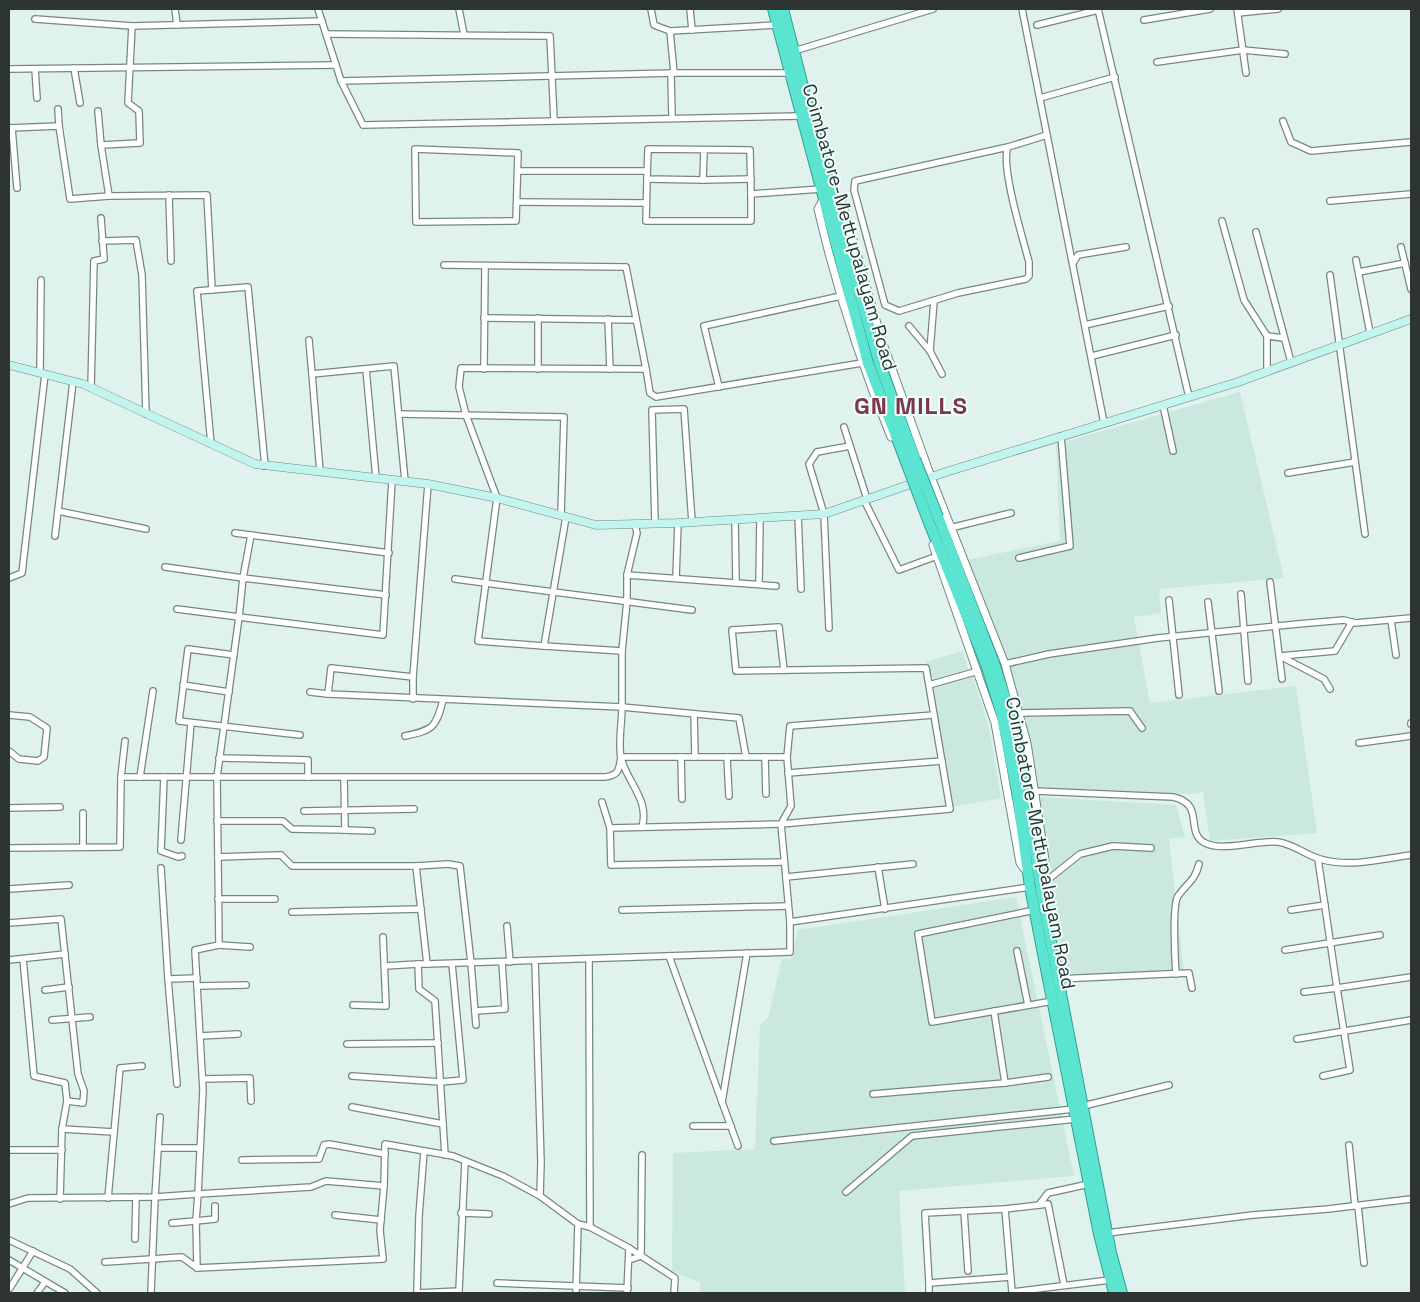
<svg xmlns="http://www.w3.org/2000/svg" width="1420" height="1302" font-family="'Space Grotesk',sans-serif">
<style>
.built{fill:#cae7e0}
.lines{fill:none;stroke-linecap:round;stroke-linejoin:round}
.minor-casing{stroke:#768783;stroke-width:8}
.tertiary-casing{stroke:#768783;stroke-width:9}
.secondary-casing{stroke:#768783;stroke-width:9}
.trunk-casing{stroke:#30a290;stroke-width:12}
.minor{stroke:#fff;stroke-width:5.5}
.tertiary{stroke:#fff;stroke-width:7}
.secondary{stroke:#c2f5ed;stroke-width:8}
.trunk{stroke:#5be4cf;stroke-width:10}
.trunk-bridge-casing{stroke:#30a290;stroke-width:12;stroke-linecap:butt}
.trunk-bridge{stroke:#5be4cf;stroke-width:10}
.labels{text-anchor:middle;stroke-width:4;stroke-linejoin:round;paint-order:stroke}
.street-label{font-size:19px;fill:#2d3432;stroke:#effffb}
.district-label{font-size:24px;font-weight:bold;letter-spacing:1px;fill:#7c374f;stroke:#effffb}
</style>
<rect width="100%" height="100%" fill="#dff2ee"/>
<g class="built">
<polygon points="1240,392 1284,578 1159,589 1161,613 1134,617 1150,703 1296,686 1317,833 1210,841 1203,792 1191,794 1038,787 1005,658 967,560 1060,541 1056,444"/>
<polygon points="963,651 968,669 931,680 926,662"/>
<polygon points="972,675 989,727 1001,798 952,807 932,687"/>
<polygon points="1038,797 1176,805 1185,837 1169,839 1184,973 1063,976"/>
<polygon points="1016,897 1074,1176 899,1191 905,1293 700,1293 700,1282 672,1272 673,1153 755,1149 760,1026 768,1017 782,959 790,959 798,930"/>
</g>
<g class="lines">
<defs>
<g id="minor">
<polyline points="175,9 177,25"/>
<polyline points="318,9 341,81 674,73 789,73"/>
<polyline points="459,9 464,35"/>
<polyline points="651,9 654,25 670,31"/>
<polyline points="690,9 692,30"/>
<polyline points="1022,9 1104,423"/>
<polyline points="1098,9 1189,397"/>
<polyline points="1237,9 1246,73"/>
<polyline points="1238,13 1278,9"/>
<polyline points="35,19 132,26"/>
<polyline points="1144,20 1210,9"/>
<polyline points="1037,25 1098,10"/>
<polyline points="326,34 550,36 554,120"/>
<polyline points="794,51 933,9"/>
<polyline points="1157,62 1243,50 1285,54"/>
<polyline points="74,68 80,103"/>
<polyline points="9,69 336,65"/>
<polyline points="35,69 37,98"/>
<polyline points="671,73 672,117"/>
<polyline points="674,73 670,31 777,25"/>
<polyline points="341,81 363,125 800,116"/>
<polyline points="1040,98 1115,77"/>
<polyline points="58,109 59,126"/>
<polyline points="98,111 101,145"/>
<polyline points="1283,121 1291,142 1311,151 1411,142"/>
<polyline points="9,128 59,126 70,199 109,196 101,145 140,143 139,111 128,103 132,26 322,21"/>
<polyline points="12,128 17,188"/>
<path d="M1008,147L855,181L854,190L885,305L899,311L958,293L1026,279L1029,276V262C1023,239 1000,165 1008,147L1047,135"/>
<polygon points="415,149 518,153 516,221 416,222"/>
<polyline points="704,150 703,180 647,179 648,149 750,150 751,194 821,189"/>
<polyline points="518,171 647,171"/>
<polyline points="647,179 646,221 751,221 751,194"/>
<polyline points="703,180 751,179"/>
<polyline points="169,195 171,261"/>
<polyline points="109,196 207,195 212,290"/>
<polyline points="1330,201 1411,194"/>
<polyline points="517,202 646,203"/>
<polyline points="1222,221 1244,300 1267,336 1284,338"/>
<polyline points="1256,232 1291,362"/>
<polyline points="102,241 136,240 142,275 146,414"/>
<polyline points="1401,247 1411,289"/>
<polyline points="1356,260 1370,333"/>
<polyline points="1073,263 1078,255 1126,247"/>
<polyline points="444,265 626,267 646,369 461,368 459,387 466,415 497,498 478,641 544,646 566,517"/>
<polyline points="1359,272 1405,263"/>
<polyline points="1330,275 1365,534"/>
<polyline points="484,318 636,320"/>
<polyline points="538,318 538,369"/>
<polyline points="608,319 610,369"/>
<polyline points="1085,325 1169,306"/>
<polyline points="909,326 930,351 942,374"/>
<polyline points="309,340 312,374 394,366 405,481"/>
<polyline points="930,351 934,301"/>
<polyline points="1092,356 1176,335"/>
<polyline points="366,369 376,478"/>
<polyline points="484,369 485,266"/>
<polyline points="646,369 650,393 656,397 862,363"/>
<polyline points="1267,371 1267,336"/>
<polyline points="40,373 41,280"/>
<polyline points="312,374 320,472"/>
<polyline points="719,387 704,326 841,296"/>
<polyline points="91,388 94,261 104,259 101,218"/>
<polyline points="1163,405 1173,451"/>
<polyline points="399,414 564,417 561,515"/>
<polyline points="844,427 867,499"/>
<polyline points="211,444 197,291 248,287 265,466"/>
<polyline points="1288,473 1355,462"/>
<path d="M428,484L413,677L331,668L328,694L622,707C622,722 618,743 621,758C627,782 650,800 642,827"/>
<polyline points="864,500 899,570 937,556"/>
<polyline points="58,511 146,529"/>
<polyline points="798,515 801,589"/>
<polyline points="735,519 736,583"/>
<polyline points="655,523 652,410 684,409 692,522"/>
<polyline points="950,528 1011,513"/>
<polyline points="235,533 389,553"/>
<polyline points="55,536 73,382"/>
<polyline points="1019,558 1070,546 1061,436"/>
<polyline points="165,567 243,578 251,535"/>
<polyline points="627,575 637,533 635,524"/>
<polyline points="9,578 22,573 45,374"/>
<polyline points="676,578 678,523"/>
<polyline points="455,579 692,610"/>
<polyline points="1270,582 1282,679"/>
<polyline points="759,584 760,518"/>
<polyline points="1241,594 1248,681"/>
<polyline points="1169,600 1179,695"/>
<polyline points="1208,602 1219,691"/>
<polyline points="177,609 239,617 243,578 386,595"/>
<polyline points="1391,620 1396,655"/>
<polyline points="829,628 824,514 809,464 817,452 850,446"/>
<polyline points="544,646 622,651 627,601 627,575 776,586"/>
<polyline points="622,651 622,707 739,718 746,757"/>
<polyline points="234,655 188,649 179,721 300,735"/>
<polyline points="1280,656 1335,651 1352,622"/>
<polyline points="1280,656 1324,679 1330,689"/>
<polyline points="1005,664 1049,654 1158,638 1298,624 1344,620 1355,623 1411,618"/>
<path d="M784,670L779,627L732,630L736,671C800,670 863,669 926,668L950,809L781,824L610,828L611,865L784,862"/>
<polyline points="183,685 229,692"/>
<polyline points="929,685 978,671"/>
<polyline points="310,692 328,694"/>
<polyline points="413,699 413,677"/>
<polyline points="1019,713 1130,711 1142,728"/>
<polyline points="694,714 695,757"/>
<polyline points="9,715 30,717 47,728 44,757 38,761 19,759 9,751"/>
<polyline points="1411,723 1411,724"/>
<path d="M405,736C433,730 436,728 443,700"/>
<polyline points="1359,743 1411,736"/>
<polyline points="681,757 682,799"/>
<polyline points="727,757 729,796"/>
<polyline points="765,757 766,794"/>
<polyline points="787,757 790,726 934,715"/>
<polyline points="219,758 308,760 308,777"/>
<polyline points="788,773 942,761"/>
<path d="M121,777H605C619,775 619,770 621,757H787L791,806L781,824L790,922L1030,887"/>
<polyline points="140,777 153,691"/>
<polyline points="164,777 161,851 178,857 182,856"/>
<path d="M1035,791L1173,797C1206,804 1184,832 1205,843C1223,852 1257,840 1278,842C1294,844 1305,855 1320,859C1349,868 1382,859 1411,855"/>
<polyline points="602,802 610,828"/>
<polyline points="9,808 60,807"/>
<polyline points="304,811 414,809"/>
<polyline points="83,813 83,847"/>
<polyline points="217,821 283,821 292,829 345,830 344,777"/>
<polyline points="345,830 372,831"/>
<polyline points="181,840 191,723"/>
<polyline points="9,848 120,847 121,777 125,741"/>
<polyline points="218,857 281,855 292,866 416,866 427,964 790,952 790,922"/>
<polyline points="1318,859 1337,988 1411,977"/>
<polyline points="416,866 448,864 460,866 471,963 476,1025"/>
<polyline points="878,867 885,909"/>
<polyline points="161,868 168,979"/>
<polyline points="786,877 913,864"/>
<polyline points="1040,886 1080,854 1113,846 1151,848"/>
<polyline points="9,889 69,885"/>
<polyline points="218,899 275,899"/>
<polyline points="622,910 788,906"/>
<polyline points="1035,910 918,934 932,1022 1053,1001"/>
<polyline points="1291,910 1325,905"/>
<polyline points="292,912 421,909"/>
<polyline points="9,923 61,919 78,1074 84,1091 83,1103 67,1101 62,1129 60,1199"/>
<polyline points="507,926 510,962"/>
<polyline points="219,945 250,947"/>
<polyline points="1285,950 1380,935"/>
<polyline points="1017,951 1028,1005"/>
<polyline points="669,956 738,1146"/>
<polyline points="23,959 34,1076 65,1083 67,1101"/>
<polyline points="589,959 590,1227"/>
<polyline points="9,960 65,954"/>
<polyline points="535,961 541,1162 540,1196"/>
<polyline points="427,964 418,964 419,989 435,1001 445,1155"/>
<polyline points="385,966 418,964"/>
<path d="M1176,974C1175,961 1172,905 1178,896C1187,883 1195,881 1199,864"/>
<polyline points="1058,979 1189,973 1192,988"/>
<polyline points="197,986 246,985"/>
<polyline points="45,990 69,987"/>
<polyline points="1304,992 1337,988 1350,1070 1323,1076"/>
<polyline points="353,1005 386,1006 383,937"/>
<polyline points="475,1011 505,1009 502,962"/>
<polyline points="994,1011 1005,1083"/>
<polyline points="52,1020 90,1017"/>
<polyline points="200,1036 238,1034"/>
<polyline points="1297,1039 1411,1020"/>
<polyline points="347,1044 438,1043"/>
<polyline points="352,1076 441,1082 463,1080 452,964"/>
<polyline points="203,1079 250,1078 251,1101"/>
<polyline points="177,1084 168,979 197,978"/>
<polyline points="873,1094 1005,1083 1048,1077"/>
<polyline points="722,1102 747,953"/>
<polyline points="1083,1106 1169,1085"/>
<polyline points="352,1107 443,1124"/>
<polyline points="693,1126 731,1126"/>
<polyline points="62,1129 114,1132"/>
<polyline points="774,1141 1074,1109"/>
<polyline points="1349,1145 1355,1206"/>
<polyline points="158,1148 200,1148"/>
<polyline points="9,1150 62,1150"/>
<polyline points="424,1151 419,1216 417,1293 459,1291 465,1161"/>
<polyline points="242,1160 319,1159 324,1145 329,1144 385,1154"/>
<polyline points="846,1192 912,1136 1076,1119"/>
<polyline points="108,1198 120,1068 142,1066"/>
<polyline points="9,1204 28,1198 155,1197 160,1117"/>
<polyline points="1039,1205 1048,1193 1089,1184"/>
<polyline points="215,1206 215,1219 196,1221 197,1268 383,1259 380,1230 384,1186"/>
<polyline points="1358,1206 1364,1263"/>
<polyline points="1005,1209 1048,1204 1064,1285"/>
<polyline points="964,1211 968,1271"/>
<polyline points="461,1213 489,1214"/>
<polyline points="335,1215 381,1220"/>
<polyline points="172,1223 196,1221 198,1194 311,1187 326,1181 384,1186 385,1144 453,1156 503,1176 540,1196 578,1224 590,1227 629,1248 675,1278 674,1293"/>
<polyline points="1107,1233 1253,1215 1328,1209 1411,1199"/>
<polyline points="135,1239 136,1197"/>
<polyline points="9,1240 70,1269 97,1293"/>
<polyline points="9,1260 65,1293"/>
<polyline points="629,1260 641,1256 642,1155"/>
<polyline points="105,1262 182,1257 197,1268"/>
<polyline points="1011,1277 929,1283 925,1213 1005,1209 1012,1292 1110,1280"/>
<polyline points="497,1283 628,1288"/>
<polyline points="929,1283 929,1293"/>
<polyline points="10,1288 33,1251"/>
<polyline points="37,1293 45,1282"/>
<polyline points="151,1293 155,1197 198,1194 203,1090 195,950 219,945 217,777 239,617 383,635 392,480"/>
<polyline points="576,1293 578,1224"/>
<polyline points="627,1293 629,1248"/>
</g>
<g id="tertiary">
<polyline points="833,193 843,205 882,341 931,477 1005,664 1027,743 1045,860 1039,872"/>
<path d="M823,200L818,209C836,287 860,362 891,437"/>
<polyline points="933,545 995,723 1020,863 1027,872"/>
</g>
<polyline id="secondary" points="9,365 83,384 255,464 428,484 497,498 596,525 678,523 824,514 946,472 1238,382 1411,319"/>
<g id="trunk">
<polyline points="773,9 868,363 906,462"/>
<polyline points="783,9 820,152 879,362 915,459"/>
<polyline points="938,517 994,663 1009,710 1026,791 1042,895 1111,1253 1122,1293"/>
<polyline points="928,520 987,667 1001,712 1017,792 1030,887 1045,964 1099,1234 1114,1293"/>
</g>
</defs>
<use href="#minor" class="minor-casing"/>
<use href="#tertiary" class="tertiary-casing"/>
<use href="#secondary" class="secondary-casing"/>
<use href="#trunk" class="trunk-casing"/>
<use href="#minor" class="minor"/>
<use href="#tertiary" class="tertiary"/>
<use href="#secondary" class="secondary"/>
<use href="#trunk" class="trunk"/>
<defs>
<g id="trunk-bridge">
<polyline points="915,459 938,517"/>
<polyline points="906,462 928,520"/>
</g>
</defs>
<use href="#trunk-bridge" class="trunk-bridge-casing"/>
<use href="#trunk-bridge" class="trunk-bridge"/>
</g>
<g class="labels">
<g class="street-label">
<text transform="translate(850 227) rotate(74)" y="7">Coimbatore-Mettupalayam Road</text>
<text transform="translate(1041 843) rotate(79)" y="7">Coimbatore-Mettupalayam Road</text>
</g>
<g class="district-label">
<text x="911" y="414">GN MILLS</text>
</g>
</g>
<rect width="1420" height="1302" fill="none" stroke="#2d3432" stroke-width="20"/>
</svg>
